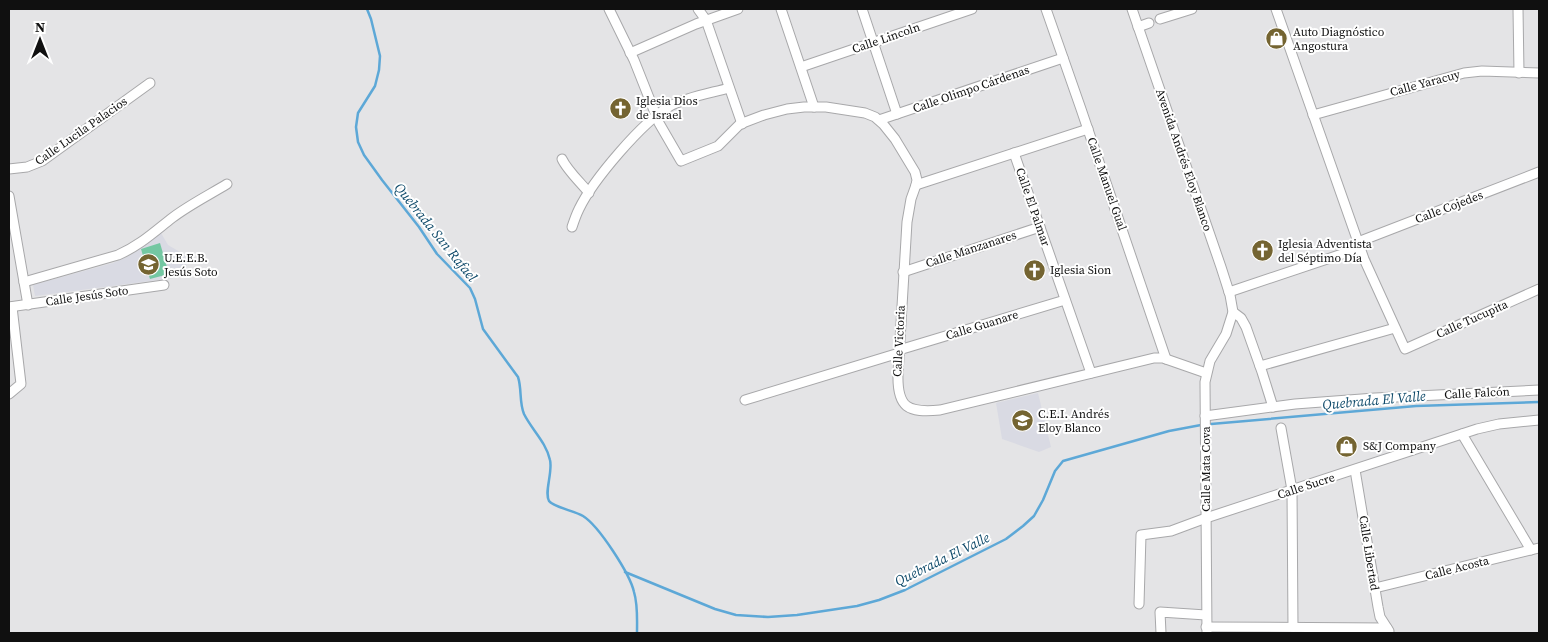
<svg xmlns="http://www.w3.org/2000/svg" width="1548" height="642" font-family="'Source Serif 4',serif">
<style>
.built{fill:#d9dae3}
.green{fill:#74c7a2}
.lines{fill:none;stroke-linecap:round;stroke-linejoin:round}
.stream{stroke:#5da8d7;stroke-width:2.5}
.minor-casing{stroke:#a8a8aa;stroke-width:11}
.minor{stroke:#fff;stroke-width:9}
.labels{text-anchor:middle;stroke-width:4;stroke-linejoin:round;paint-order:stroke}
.poi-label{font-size:12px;fill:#101010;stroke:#fff;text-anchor:start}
.street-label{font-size:12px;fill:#101010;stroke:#fff}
.water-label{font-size:14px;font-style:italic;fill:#0f4a6a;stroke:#fff}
</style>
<rect width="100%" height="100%" fill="#e4e4e6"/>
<g class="built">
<polygon points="161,233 168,245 180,252 185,256 187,269 185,274 181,277 35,296 33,285 113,263 131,255"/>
<polygon points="1038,393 1051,447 1039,452 1002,439 996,403"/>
</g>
<polygon class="green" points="160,243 169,274 150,279 141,249"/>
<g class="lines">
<g class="stream">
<path d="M367,9L371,19L380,56L379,70L375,86L358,113L356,127L358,142L364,155L382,180L419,227L437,254L470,288L475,299L483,329L518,377C522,389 519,402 524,414C532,430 546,442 550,460C553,472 544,492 549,501C553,507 575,511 583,516C599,526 630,574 634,592C638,605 637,619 637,633"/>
<polyline points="1211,424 1416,406 1539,402"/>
<polyline points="625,572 715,609 736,615 768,617 797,615 857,606 879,600 905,590 1006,539 1023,526 1034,516 1043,500 1055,471 1063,461 1169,431 1201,425"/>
</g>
<defs>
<g id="minor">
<path d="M609,9L634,60L659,123L681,161L718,146L740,124L764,115L787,109L804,107H826L865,113L875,117L883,124L895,139L915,172L917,180L916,185L911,199L907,222L898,374C897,408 908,413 940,410L1154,358H1163L1206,373"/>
<polyline points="698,9 706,20 742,124"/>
<polyline points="781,9 814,107"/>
<polyline points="862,9 897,114"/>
<polyline points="1046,9 1081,109 1166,359"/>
<polyline points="1132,9 1221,267 1230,295 1233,312 1226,334 1210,361 1205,382 1207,633"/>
<polyline points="1276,9 1364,259 1405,349 1539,289"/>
<polyline points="1518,9 1519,73"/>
<polyline points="1160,19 1192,9"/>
<polyline points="1138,27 1149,23"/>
<polyline points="630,53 696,24 738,9"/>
<polyline points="801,67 972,9"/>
<polyline points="1313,115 1464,73 1482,71 1539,73"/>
<polyline points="879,120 1063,58"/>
<polyline points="1014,153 1091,373"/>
<path d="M562,159C567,170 581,183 589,193"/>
<polyline points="9,169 27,167 42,161 150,83"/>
<polyline points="916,185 1088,129"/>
<polyline points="9,196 28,305"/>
<path d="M572,227C574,221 576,215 579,209C593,180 642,122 670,106C687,97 711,93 729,88"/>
<polyline points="1358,242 1539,172"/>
<polyline points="903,272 1040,227"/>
<path d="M24,282L118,255C139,246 154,232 172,218C189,205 209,195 227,184"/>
<polyline points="1229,292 1360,248"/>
<polyline points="9,307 164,285"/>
<polyline points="1233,312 1241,318 1246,327 1262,372 1273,407"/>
<polyline points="899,350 1065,300"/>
<polyline points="1260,366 1395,328"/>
<polyline points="9,394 21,384 12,307"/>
<polyline points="745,400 899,353"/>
<polyline points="1205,416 1295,404 1375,398 1539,390"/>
<polyline points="1281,428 1292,490 1293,627"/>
<polyline points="1462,434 1531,550"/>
<polyline points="1355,470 1378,607 1380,617 1389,631"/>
<polyline points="1375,588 1539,548"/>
<polyline points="1139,604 1141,535 1171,531 1206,518 1477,429 1499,424 1539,420"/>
<polyline points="1206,627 1387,628"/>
<polyline points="1161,633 1160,612 1206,615"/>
</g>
</defs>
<use href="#minor" class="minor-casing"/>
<use href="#minor" class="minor"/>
</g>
<defs>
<symbol id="shop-disc" viewBox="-11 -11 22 22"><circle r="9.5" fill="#746431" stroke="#fff"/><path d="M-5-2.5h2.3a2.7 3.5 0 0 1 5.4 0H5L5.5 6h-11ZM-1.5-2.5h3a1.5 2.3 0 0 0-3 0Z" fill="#fff"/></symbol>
<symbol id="church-disc" viewBox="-11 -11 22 22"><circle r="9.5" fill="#746431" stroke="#fff"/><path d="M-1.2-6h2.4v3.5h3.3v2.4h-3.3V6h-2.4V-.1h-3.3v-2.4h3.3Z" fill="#fff"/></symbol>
<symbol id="school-disc" viewBox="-11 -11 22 22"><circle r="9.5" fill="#746431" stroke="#fff"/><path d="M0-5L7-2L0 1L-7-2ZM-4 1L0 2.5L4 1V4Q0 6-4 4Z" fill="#fff"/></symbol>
</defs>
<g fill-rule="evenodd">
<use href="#shop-disc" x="1264" y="26" width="25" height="25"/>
<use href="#church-disc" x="608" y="96" width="25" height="25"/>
<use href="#church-disc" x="1250" y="238" width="25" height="25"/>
<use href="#school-disc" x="136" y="252" width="25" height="25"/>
<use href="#church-disc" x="1022" y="258" width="25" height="25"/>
<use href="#school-disc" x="1010" y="408" width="25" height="25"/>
<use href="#shop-disc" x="1334" y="434" width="25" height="25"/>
</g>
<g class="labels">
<g class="poi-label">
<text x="1293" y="36">Auto Diagnóstico<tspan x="1293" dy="14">Angostura</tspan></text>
<text x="636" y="105">Iglesia Dios<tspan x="636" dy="14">de Israel</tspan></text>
<text x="1278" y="248">Iglesia Adventista<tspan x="1278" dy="14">del Séptimo Día</tspan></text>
<text x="164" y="262">U.E.E.B.<tspan x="164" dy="14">Jesús Soto</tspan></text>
<text x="1050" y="274">Iglesia Sion</text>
<text x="1038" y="418">C.E.I. Andrés<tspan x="1038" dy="14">Eloy Blanco</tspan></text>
<text x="1363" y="450">S&amp;J Company</text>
</g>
<g class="street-label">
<text transform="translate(886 38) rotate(-19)" y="4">Calle Lincoln</text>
<text transform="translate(1425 83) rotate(-15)" y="4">Calle Yaracuy</text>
<text transform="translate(971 89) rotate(-19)" y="4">Calle Olimpo Cárdenas</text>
<text transform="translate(81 131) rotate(-35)" y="4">Calle Lucila Palacios</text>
<text transform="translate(1184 160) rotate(71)" y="4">Avenida Andrés Eloy Blanco</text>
<text transform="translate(1107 184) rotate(71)" y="4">Calle Manuel Gual</text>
<text transform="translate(1033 207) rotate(71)" y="4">Calle El Palmar</text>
<text transform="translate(1449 207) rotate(-21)" y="4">Calle Cojedes</text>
<text transform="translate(971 249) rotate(-18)" y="4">Calle Manzanares</text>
<text transform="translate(87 296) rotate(-8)" y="4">Calle Jesús Soto</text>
<text transform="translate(1472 319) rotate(-24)" y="4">Calle Tucupita</text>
<text transform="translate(982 325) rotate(-17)" y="4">Calle Guanare</text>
<text transform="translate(899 341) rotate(-87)" y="4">Calle Victoria</text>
<text transform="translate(1477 393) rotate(-3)" y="4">Calle Falcón</text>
<text transform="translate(1206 469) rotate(-90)" y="4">Calle Mata Cova</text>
<text transform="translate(1306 486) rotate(-18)" y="4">Calle Sucre</text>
<text transform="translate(1369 553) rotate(81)" y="4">Calle Libertad</text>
<text transform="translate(1457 568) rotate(-14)" y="4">Calle Acosta</text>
</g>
<g class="water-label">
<text transform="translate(436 232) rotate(51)" y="5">Quebrada San Rafael</text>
<text transform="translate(1374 400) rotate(-5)" y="5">Quebrada El Valle</text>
<text transform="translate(942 559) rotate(-26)" y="5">Quebrada El Valle</text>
</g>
</g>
<rect width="1548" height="642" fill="none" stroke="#101010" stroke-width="20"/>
<g transform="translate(40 40)" stroke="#ffffff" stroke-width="4" paint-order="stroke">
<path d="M0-4L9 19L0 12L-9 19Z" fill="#101010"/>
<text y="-8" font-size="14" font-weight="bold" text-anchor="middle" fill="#101010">N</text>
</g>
</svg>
